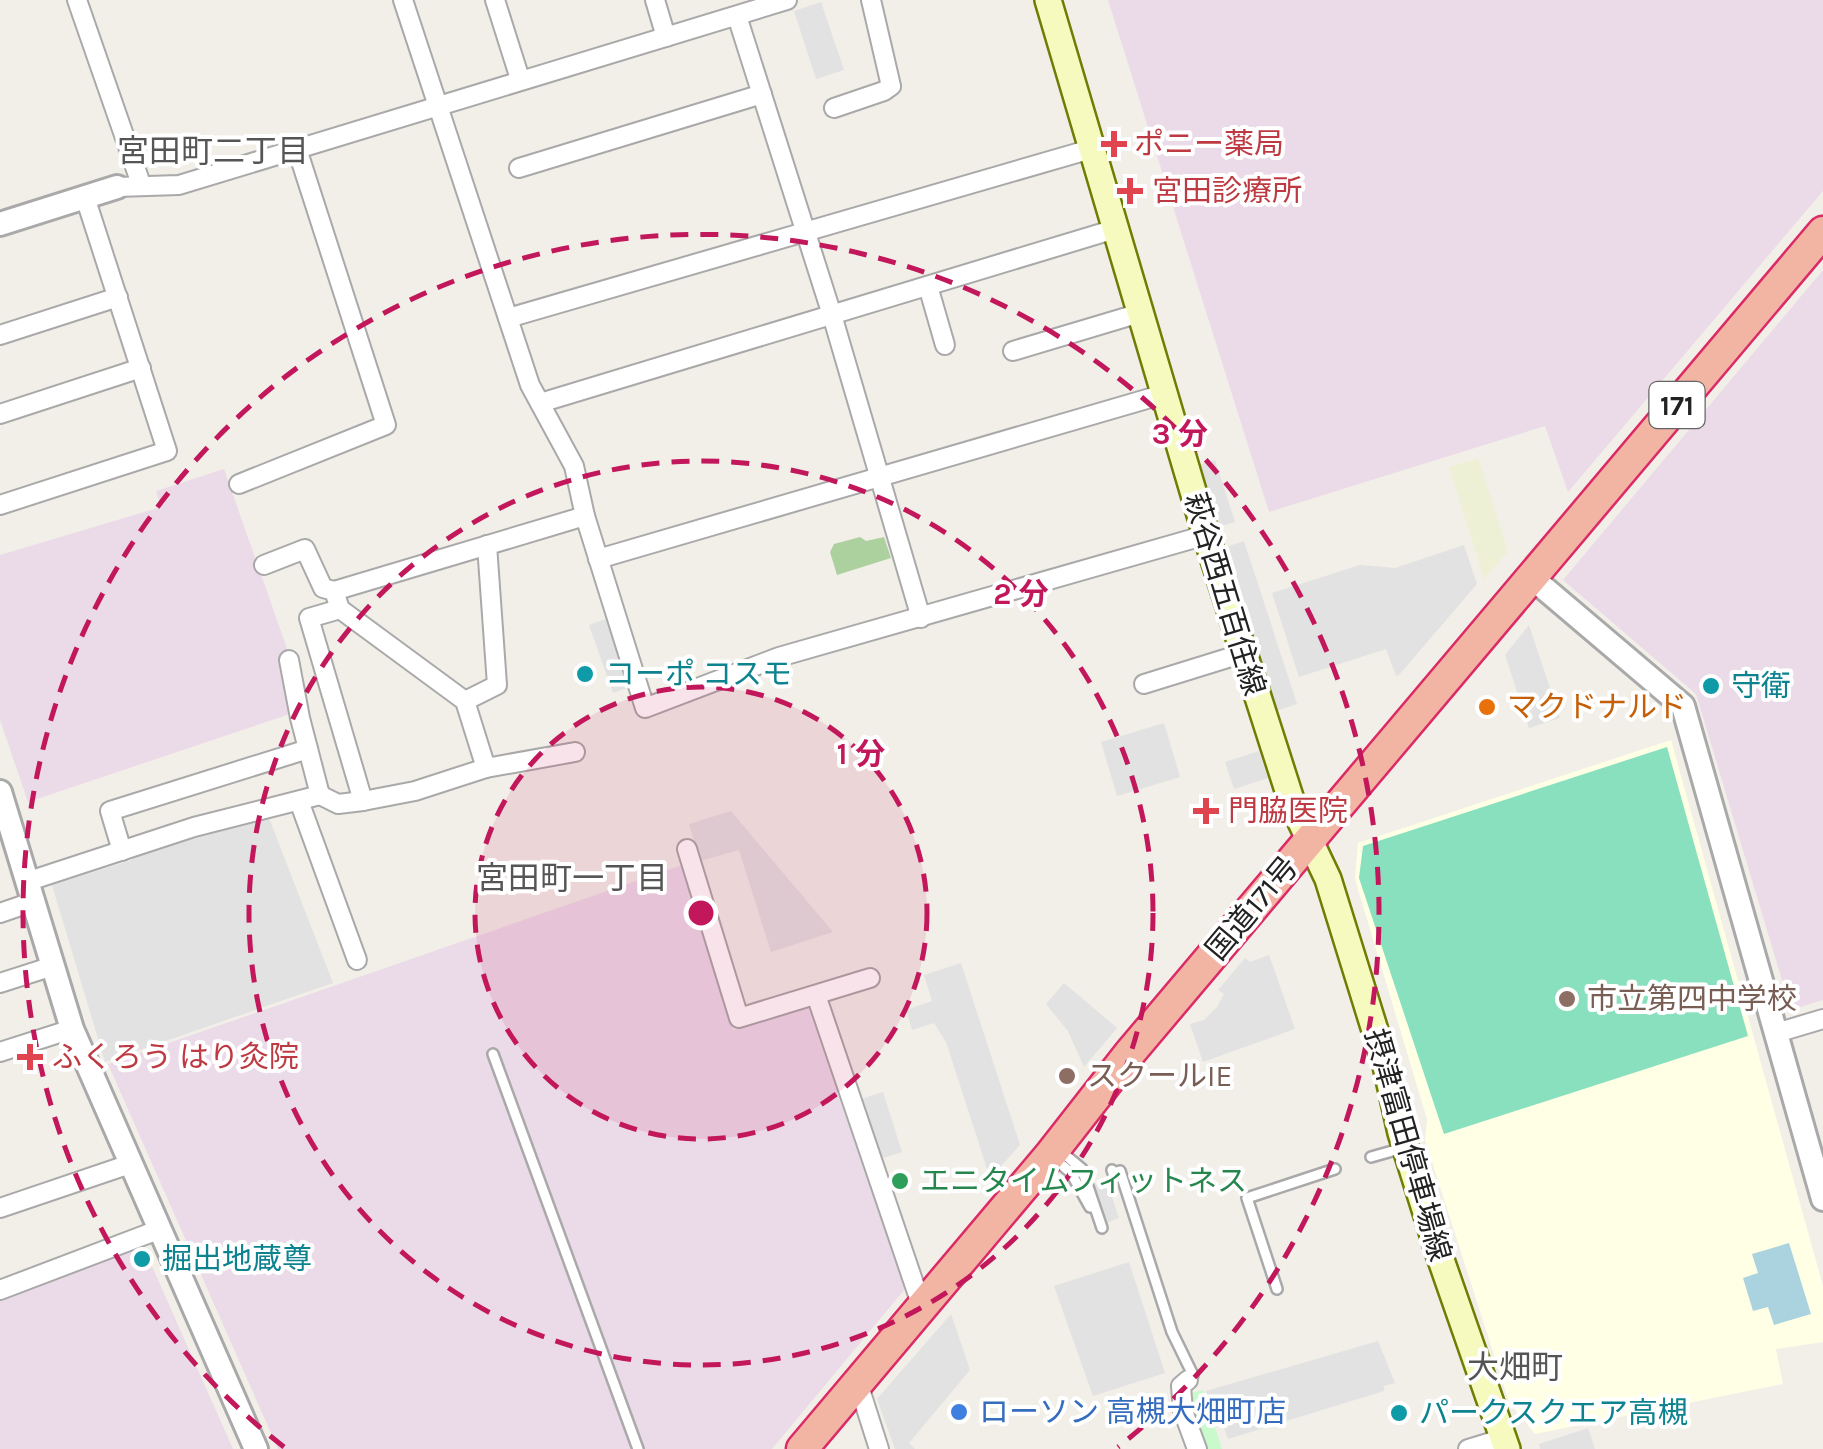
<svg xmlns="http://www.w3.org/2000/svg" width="1823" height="1449" font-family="Karla,'Noto Sans JP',sans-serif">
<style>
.industrial{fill:#ebdbe8}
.education{fill:#ffffe5}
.farmland{fill:#eef0d5}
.forest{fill:#add19e}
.park{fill:#c8facc}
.pitch{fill:#88e0be}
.parking{fill:#e2e2e2}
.water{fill:#aad3df}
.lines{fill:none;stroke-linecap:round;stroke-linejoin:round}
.service-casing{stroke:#a9a9a9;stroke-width:14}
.minor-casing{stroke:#a9a9a9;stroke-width:22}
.tertiary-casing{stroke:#a9a9a9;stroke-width:28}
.secondary-casing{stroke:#707d05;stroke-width:30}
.trunk-casing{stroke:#dc2a67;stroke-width:35}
.service{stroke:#fff;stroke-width:9}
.minor{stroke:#fff;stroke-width:18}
.tertiary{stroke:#fff;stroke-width:22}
.secondary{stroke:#f7fabf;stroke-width:25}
.trunk{stroke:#f2b4a3;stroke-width:30}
.ring{fill:none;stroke:#c2185b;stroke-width:5;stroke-dasharray:18 12}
.health-dot{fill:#e0444e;stroke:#fff;stroke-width:4}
.culture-dot{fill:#0f9aa8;stroke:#fff;stroke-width:4}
.food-dot{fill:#e8710a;stroke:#fff;stroke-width:4}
.education-dot{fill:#8d6e63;stroke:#fff;stroke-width:4}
.leisure-dot{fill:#2e9e5b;stroke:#fff;stroke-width:4}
.shop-dot{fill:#3f7fe0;stroke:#fff;stroke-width:4}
.labels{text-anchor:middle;stroke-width:8;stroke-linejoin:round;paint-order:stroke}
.shield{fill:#fff;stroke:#646464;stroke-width:2.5}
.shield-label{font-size:28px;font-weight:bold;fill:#222}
.health-label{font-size:30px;fill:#be3a42;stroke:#fff;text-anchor:start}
.street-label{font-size:30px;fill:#222;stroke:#fff}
.culture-label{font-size:30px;fill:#0d838f;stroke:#fff;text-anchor:start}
.food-label{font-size:30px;fill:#c56008;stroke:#fff;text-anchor:start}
.education-label{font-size:30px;fill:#785e54;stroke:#fff;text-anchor:start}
.leisure-label{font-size:30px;fill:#27864d;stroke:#fff;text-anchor:start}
.shop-label{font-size:30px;fill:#366cbe;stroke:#fff;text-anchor:start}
.neighbourhood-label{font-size:32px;fill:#555;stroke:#fff}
.centre{fill:#c2185b;stroke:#fff;stroke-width:5}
.ring-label{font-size:30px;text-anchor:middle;font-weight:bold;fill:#c2185b;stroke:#fff;stroke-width:8;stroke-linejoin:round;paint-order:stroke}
</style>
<rect width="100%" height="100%" fill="#f2efe9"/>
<g class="industrial">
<polygon points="1108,0 1823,0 1823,191 1568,492 1545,426 1269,512"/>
<polygon points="1823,270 1823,1000 1791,1010 1696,694 1563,580"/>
<polygon points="224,469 290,657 293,713 28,802 0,720 0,555 161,507 156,491"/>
<polygon points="682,865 733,1030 808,1007 905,1289 772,1449 278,1449 108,1064"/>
<polygon points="143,1246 233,1449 0,1449 0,1299"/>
</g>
<polygon class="education" points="1671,740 1823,1286 1823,1342 1776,1349 1783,1384 1535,1434 1509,1402 1425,1140 1427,1119 1355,879 1358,843"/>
<polygon class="farmland" points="1478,458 1508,551 1484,579 1449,467"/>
<polygon class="forest" points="860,537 866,541 884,537 891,558 837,575 830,552 834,544"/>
<polygon class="park" points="1203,1390 1222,1449 1206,1449 1191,1409 1192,1393"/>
<polygon class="pitch" points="1667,747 1748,1036 1444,1134 1359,878 1363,846"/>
<g class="parking">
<polygon points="821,2 844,70 816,79 794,11"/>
<polygon points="1215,460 1235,522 1212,529 1192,467"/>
<polygon points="1244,541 1297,704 1273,712 1220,549"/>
<polygon points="1464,545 1477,584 1399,675 1396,676 1386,649 1299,677 1272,593 1360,565 1395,568"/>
<polygon points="609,618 630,687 613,693 589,625"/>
<polygon points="1529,625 1560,718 1529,728 1505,655"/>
<polygon points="1164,723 1180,777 1117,796 1101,742"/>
<polygon points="1259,751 1268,778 1234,789 1225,762"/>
<polygon points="731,811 833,932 771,952 739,850 700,861 689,824"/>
<polygon points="269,818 333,983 105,1062 52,885 132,860 131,855 187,837 190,840"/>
<polygon points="1269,955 1295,1029 1203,1062 1190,1024 1204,1020 1217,1007 1224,994 1218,990 1245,958 1250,962"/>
<polygon points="961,963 1020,1145 990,1178 946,1042 934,1023 912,1030 906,1010 932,1001 924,975"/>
<polygon points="1064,983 1117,1028 1084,1067 1068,1031 1046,1004"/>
<polygon points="883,1092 902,1152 877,1160 858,1100"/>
<polygon points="1106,1179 1119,1218 1106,1223 1093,1184"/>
<polygon points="1129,1262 1165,1373 1093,1396 1054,1286"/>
<polygon points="951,1314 970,1370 909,1443 915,1449 895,1449 877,1399"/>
<polygon points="1378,1341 1395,1383 1384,1386 1384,1391 1228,1439 1221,1419 1215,1420 1206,1391"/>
<polygon points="1588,1428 1595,1449 1540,1449 1539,1444"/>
</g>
<polygon class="water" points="1789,1243 1811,1314 1774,1325 1768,1307 1753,1311 1743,1278 1758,1273 1752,1254"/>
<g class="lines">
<defs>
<g id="service">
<polyline points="493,1054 638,1449"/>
<polyline points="1058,1149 1082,1169 1102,1228"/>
<polyline points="1371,1157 1403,1148"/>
<polyline points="1055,1159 1071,1173 1090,1207"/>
<polyline points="1112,1170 1113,1173 1120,1171 1172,1332 1193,1375 1190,1378"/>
<polyline points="1277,1289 1247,1198 1335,1169"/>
</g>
<g id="minor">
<polyline points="77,0 141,184"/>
<polyline points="403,0 530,385 574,466 585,516 645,708 779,657 1206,535"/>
<polyline points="495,0 520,79"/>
<polyline points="655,0 666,37"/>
<polyline points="737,16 832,315 921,618"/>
<polyline points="834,108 884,91 891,86 871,0"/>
<polyline points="519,168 762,94"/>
<polyline points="117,187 179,185 787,0"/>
<polyline points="928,286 945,345"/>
<polyline points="508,318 1091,149"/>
<polyline points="0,335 118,297"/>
<polyline points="1013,351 1140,313"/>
<polyline points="540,403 1115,229"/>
<polyline points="0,414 141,368"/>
<polyline points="239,484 386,425 297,149"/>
<polyline points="0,505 167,451 85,197"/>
<polyline points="598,559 1164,394"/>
<polyline points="264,565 305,549 323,588 334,591 340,609 465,701 486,768"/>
<polyline points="334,591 585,516"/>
<polyline points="340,609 309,618 363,801"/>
<polyline points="289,660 300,718 320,795"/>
<polyline points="1144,684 1244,653"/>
<polyline points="465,701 497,685 487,545"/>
<polyline points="299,801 357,960"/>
<polyline points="687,849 739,1018 870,978"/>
<polyline points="122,851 110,811 308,749"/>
<polyline points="29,881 194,827 320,795 338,804 363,801 415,791 486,768 575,752"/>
<polyline points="0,913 35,901"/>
<polyline points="0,983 53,966"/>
<polyline points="816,995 922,1307"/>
<polyline points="1776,1033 1823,1019"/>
<polyline points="0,1052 72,1029"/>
<polyline points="0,1208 130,1164"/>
<polyline points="0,1290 158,1230"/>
<polyline points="1188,1380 1181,1386 1183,1411 1197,1449"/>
<polyline points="858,1383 879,1449"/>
<polyline points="1468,1449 1504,1438"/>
</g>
<g id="tertiary">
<polyline points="0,224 117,187"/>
<polyline points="1531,577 1683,706 1823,1199"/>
<polyline points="0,792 72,1029 256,1449"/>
</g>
<polyline id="secondary" points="1048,0 1206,535 1292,803 1328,879 1386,1066 1401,1133 1439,1254 1507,1449"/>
<polyline id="trunk" points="802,1449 1050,1155 1129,1054 1823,232"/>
</defs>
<use href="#service" class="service-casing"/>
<use href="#minor" class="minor-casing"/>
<use href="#tertiary" class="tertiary-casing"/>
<use href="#secondary" class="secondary-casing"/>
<use href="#trunk" class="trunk-casing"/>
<use href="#service" class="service"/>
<use href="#minor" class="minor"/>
<use href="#tertiary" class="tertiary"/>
<use href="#secondary" class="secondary"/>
<use href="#trunk" class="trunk"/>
</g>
<circle cx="701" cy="913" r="226" fill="#c2185b" fill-opacity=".12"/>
<g class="ring">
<circle cx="701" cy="913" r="226"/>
<circle cx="701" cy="913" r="452"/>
<path d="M284 1447A678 678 0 1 1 1118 1447"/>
</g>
<g class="health-dot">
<path d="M1109 129h10v10h10v10h-10v10h-10v-10h-10v-10h10z"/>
<path d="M1125 176h10v10h10v10h-10v10h-10v-10h-10v-10h10z"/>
<path d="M1201 796h10v10h10v10h-10v10h-10v-10h-10v-10h10z"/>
<path d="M25 1042h10v10h10v10h-10v10h-10v-10h-10v-10h10z"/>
</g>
<g class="culture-dot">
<circle cx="585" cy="674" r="10"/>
<circle cx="1711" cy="686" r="10"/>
<circle cx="142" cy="1259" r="10"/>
<circle cx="1399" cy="1413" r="10"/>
</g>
<circle class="food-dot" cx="1487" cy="707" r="10"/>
<g class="education-dot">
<circle cx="1567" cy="999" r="10"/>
<circle cx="1067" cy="1076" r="10"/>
</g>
<circle class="leisure-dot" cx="900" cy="1181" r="10"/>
<circle class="shop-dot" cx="959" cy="1412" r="10"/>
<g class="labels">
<rect class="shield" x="1649.5" y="382" width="55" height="46" rx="8"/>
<g class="shield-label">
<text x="1677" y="415">171</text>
</g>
<g class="health-label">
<text x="1134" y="154">ポニー薬局</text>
<text x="1152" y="201">宮田診療所</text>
<text x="1228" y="821">門脇医院</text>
<text x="52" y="1067">ふくろう はり灸院</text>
</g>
<g class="street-label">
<text transform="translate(1225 594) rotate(73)" y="10">萩谷西五百住線</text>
<text transform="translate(1252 908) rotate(-50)" y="10">国道171号</text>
<text transform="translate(1408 1145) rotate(74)" y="10">摂津富田停車場線</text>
</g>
<g class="culture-label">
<text x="605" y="684">コーポ コスモ</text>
<text x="1731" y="696">守衛</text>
<text x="162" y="1269">掘出地蔵尊</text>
<text x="1419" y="1423">パークスクエア高槻</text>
</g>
<g class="food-label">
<text x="1507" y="717">マクドナルド</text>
</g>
<g class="education-label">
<text x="1587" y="1009">市立第四中学校</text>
<text x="1087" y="1086">スクールIE</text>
</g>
<g class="leisure-label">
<text x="920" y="1191">エニタイムフィットネス</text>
</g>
<g class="shop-label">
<text x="979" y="1422">ローソン 高槻大畑町店</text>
</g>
<g class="neighbourhood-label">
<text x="213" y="162">宮田町二丁目</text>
<text x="572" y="889">宮田町一丁目</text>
<text x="1515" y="1378">大畑町</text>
</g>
</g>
<circle cx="701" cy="913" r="15" class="centre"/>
<g class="ring-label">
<text x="1180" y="444">3 分</text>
<text x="1021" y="604">2 分</text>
<text x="861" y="764">1 分</text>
</g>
</svg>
